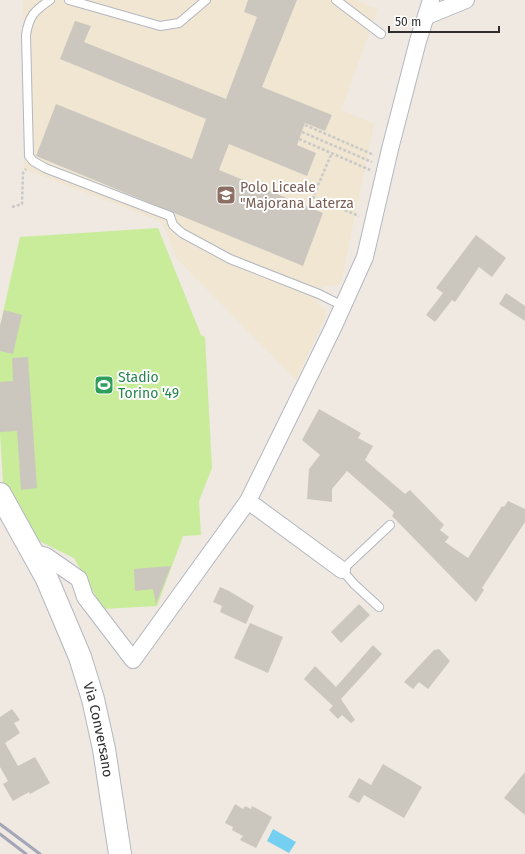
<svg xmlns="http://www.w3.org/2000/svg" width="525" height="854" font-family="'Fira Sans',sans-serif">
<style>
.education{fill:#f0e6d1}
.pitch{fill:#c9ec9a}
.water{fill:#75cff0}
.building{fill:#cbc7bf}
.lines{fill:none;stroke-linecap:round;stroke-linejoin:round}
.service-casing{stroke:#b4b7c1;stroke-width:10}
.minor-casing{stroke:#b4b7c1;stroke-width:18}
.secondary-casing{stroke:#b4b7c1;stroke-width:24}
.path{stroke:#c9c9c9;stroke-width:2.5;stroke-dasharray:3 2;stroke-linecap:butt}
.service{stroke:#fff;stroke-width:8}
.minor{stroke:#fff;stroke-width:16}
.secondary{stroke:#fff;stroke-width:22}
.rail{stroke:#a3a6b8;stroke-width:3}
.labels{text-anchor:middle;stroke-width:4;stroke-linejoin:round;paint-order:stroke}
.education-label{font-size:14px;fill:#785e54;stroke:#fff;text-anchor:start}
.leisure-label{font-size:14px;fill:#27864d;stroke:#fff;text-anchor:start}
.street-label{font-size:14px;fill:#2e2e2e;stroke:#fff}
</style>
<rect width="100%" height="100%" fill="#efe9e1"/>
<polygon class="education" points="23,0 355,0 378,9 341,110 374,124 341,283 331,286 324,285 317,303 325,310 326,316 296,380 177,259 162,222 24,169"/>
<polygon class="pitch" points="158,228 201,335 205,337 212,468 199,501 201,535 183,536 157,606 103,609 74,558 35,539 3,482 0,433 0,326 20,237"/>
<polygon class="water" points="273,829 296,842 289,853 267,841"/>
<g class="building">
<polygon points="248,0 297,0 262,87 332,115 325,131 305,123 297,145 316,153 307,176 229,144 219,170 323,213 303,266 36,156 56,104 192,159 206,119 60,59 75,21 91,26 84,42 226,99 257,17 244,12"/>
<polygon points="476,235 506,258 492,277 479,267 455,302 452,300 435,322 426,315 443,293 436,288"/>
<polygon points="506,293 525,306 525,321 499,304"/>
<polygon points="4,310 22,315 13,354 0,351 0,326"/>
<polygon points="28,357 37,488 21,490 17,431 0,432 0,382 13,381 12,358"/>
<polygon points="319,409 361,433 358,438 373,446 365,460 405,494 410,490 444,525 440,530 449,537 445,542 468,558 502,506 504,507 508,501 525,509 525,522 482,588 484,590 476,602 392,516 394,512 347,471 332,489 332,502 307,499 309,469 320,455 302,440"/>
<polygon points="171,566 156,604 153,589 135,591 134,569"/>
<polygon points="220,587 229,591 254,606 246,624 220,612 222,606 213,602"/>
<polygon points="359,604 370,615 341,643 331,632"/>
<polygon points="250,623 283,637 268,673 234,658"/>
<polygon points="373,645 382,654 341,699 355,720 351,723 342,715 338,719 329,710 333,706 304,679 315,666 336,687"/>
<polygon points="439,649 450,661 428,689 419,682 413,689 404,682 434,650"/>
<polygon points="12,709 20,720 14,723 20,733 5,743 18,766 35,757 50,783 30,794 29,792 13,801 3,784 8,781 0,767 0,717"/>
<polygon points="383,764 422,787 404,818 364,795 359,803 348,797 359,778 371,785"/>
<polygon points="525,772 525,815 504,798"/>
<polygon points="235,804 243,809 245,806 251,809 252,806 272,817 256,848 240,840 243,836 232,830 233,827 225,823"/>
</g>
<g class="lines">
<defs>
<g id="service">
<path d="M50,0C34,11 29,16 26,35L29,156L33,161L45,168L170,216L173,225L182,233L230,259L319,294L343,306"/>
<polyline points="69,0 160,26 179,23 206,0"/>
<polyline points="336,0 381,34"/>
<polyline points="379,607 354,584 342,570 390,525"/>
</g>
<g id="minor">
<polyline points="427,16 466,0"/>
<polyline points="248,501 342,570"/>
<polyline points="32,552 46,556 79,579 85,597 133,660 248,501 333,328 365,257 390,149 418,41 431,0"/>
</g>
<g id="secondary">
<path id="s1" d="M0,494L47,579L80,657L93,699L104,749L120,854"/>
</g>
</defs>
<use href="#service" class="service-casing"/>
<use href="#minor" class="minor-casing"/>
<use href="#secondary" class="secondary-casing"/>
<g class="path">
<polyline points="305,125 374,155"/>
<polyline points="302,132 372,162"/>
<polyline points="299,139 370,170"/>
<polyline points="331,155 313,197 359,216"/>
<polyline points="12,207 22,204 23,173 26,169"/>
</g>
<use href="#service" class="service"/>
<use href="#minor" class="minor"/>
<use href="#secondary" class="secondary"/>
<g class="rail">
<polyline points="0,824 40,854"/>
<polyline points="0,834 26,854"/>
</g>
</g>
<defs>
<symbol id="school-square" viewBox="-11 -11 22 22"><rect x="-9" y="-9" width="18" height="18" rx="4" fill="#8d6e63" stroke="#fff"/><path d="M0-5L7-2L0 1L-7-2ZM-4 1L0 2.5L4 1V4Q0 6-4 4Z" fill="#fff"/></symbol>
<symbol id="stadium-square" viewBox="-11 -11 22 22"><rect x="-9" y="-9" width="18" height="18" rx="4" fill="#2e9e5b" stroke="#fff"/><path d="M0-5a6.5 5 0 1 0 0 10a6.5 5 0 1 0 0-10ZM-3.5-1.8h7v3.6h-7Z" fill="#fff"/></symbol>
</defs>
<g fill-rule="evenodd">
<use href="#school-square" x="215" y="184" width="22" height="22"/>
<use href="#stadium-square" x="93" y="374" width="22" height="22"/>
</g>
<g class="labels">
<g class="education-label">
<text x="240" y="192">Polo Liceale<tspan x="240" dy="16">"Majorana Laterza</tspan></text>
</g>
<g class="leisure-label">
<text x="118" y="382">Stadio<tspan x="118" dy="16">Torino '49</tspan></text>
</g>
<g class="street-label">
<text dy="5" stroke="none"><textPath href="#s1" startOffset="257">Via Conversano</textPath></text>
</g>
</g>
<path d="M389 26v6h110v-6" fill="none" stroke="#2e2e2e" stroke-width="2"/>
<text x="395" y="26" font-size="12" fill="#2e2e2e" stroke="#ffffff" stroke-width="3" paint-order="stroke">50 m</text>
</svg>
